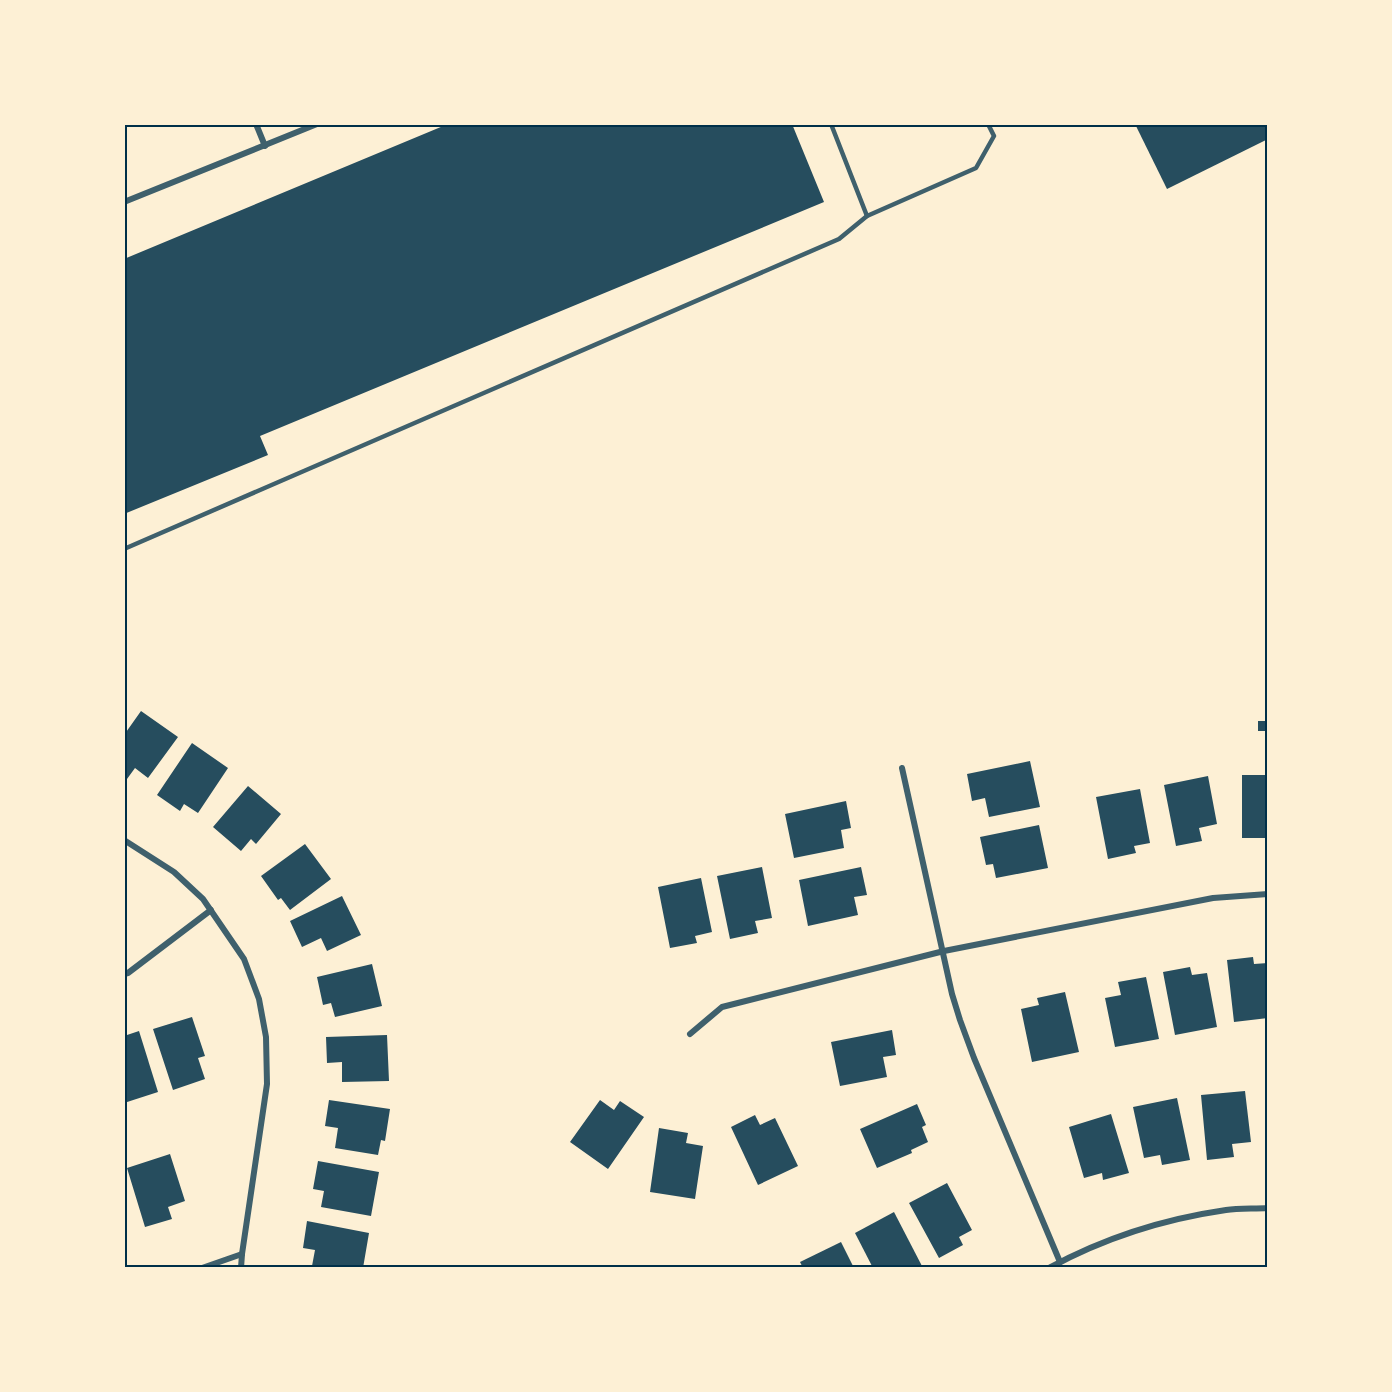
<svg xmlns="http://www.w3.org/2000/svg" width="1392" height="1392" font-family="Barlow,sans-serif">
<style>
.building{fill:#264d5e}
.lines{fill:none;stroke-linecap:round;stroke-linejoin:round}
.service{stroke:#3f606c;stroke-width:4.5}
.minor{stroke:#3f606c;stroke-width:6}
.neatline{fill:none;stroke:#003049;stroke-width:2}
</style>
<rect width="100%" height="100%" fill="#fdf0d5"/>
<g class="building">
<polygon points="448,124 792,124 824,202 260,436 268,455 124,514 124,259"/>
<polygon points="1135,124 1268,124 1268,139 1167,189"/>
<polygon points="141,711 178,737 148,778 135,768 127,779 124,777 124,735"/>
<rect x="1258" y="721" width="10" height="10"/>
<polygon points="192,743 228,768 198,813 184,804 180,811 157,795"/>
<polygon points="1030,761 1040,807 989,817 985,798 972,801 967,774"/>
<rect x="1242" y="775" width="26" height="63"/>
<polygon points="1208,776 1217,824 1199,828 1202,841 1176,846 1164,785"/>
<polygon points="248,786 281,814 256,844 251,839 241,851 213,827"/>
<polygon points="1140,789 1150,843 1134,846 1136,853 1108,859 1096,797"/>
<polygon points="846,801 851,828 841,830 844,848 794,858 785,814"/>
<polygon points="1039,825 1048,868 996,878 993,864 986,865 980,837"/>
<polygon points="305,844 331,879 290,910 281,898 278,900 261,876"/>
<polygon points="762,867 772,918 755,921 758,933 730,939 717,876"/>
<polygon points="861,867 867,895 854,897 858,915 808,926 799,880"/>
<polygon points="701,878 712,932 695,936 697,943 670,948 658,887"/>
<polygon points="342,896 361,935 327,951 321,938 302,947 290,921"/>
<polygon points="1253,957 1254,964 1268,963 1268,1018 1234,1022 1227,960"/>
<polygon points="372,964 382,1006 335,1017 331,1003 323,1005 317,977"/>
<polygon points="1190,967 1192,975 1207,973 1217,1027 1175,1035 1163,972"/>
<polygon points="1146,977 1159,1039 1115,1047 1105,998 1121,995 1118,982"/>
<polygon points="1065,992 1079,1052 1032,1062 1021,1009 1039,1005 1037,998"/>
<polygon points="192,1017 205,1056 198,1058 205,1079 173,1090 153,1029"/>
<polygon points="892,1030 896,1055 883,1057 887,1077 840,1086 831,1042"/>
<polygon points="139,1031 158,1092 124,1103 124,1036"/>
<polygon points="387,1035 389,1081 342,1082 342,1062 327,1063 326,1037"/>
<polygon points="1245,1091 1251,1142 1232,1144 1234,1157 1207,1160 1201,1095"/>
<polygon points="1177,1098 1190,1160 1162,1165 1160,1155 1144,1158 1133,1107"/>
<polygon points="329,1100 390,1109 385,1141 381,1140 378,1155 335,1148 338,1128 325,1126"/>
<polygon points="600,1100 614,1110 620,1101 644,1117 608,1169 570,1142"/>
<polygon points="917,1104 926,1125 922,1127 928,1142 911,1150 912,1153 877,1168 860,1129"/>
<polygon points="1111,1114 1129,1173 1103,1180 1102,1173 1084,1178 1069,1127"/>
<polygon points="755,1115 760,1125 775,1118 798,1166 758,1185 731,1127"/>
<polygon points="659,1128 688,1133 686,1143 703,1146 695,1199 650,1192"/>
<polygon points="170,1154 185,1201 168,1207 172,1219 145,1227 127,1168"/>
<polygon points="318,1161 379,1172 371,1216 321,1207 324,1191 313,1189"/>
<polygon points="947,1183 972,1230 959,1237 963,1245 939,1258 909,1203"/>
<polygon points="894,1212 923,1268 873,1268 855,1233"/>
<polygon points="307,1221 369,1233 363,1268 312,1266 315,1250 303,1248"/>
<polygon points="841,1242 854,1268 803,1268 800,1262"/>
</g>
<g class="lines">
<g class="service">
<polyline points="831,124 867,216"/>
<polyline points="124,549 839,239 867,216 976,168 994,136 988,124"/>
</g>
<g class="minor">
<polyline points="256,124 265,146"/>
<polyline points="124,202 317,124"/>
<polyline points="902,768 952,994 960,1020 974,1058 1060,1262"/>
<polyline points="124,840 174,872 203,899 244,959 259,999 266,1037 267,1084 242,1254 241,1268"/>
<polyline points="124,974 128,973 211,910"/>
<polyline points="690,1034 722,1007 944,951 1213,898 1268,894"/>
<polyline points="202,1268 242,1254"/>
<path d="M1049,1268C1104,1238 1164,1219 1226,1210C1239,1208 1254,1209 1268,1208"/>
</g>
</g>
<rect width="1392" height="1392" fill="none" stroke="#fdf0d5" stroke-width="252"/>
<rect x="126" y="126" width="1140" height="1140" class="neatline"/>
</svg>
